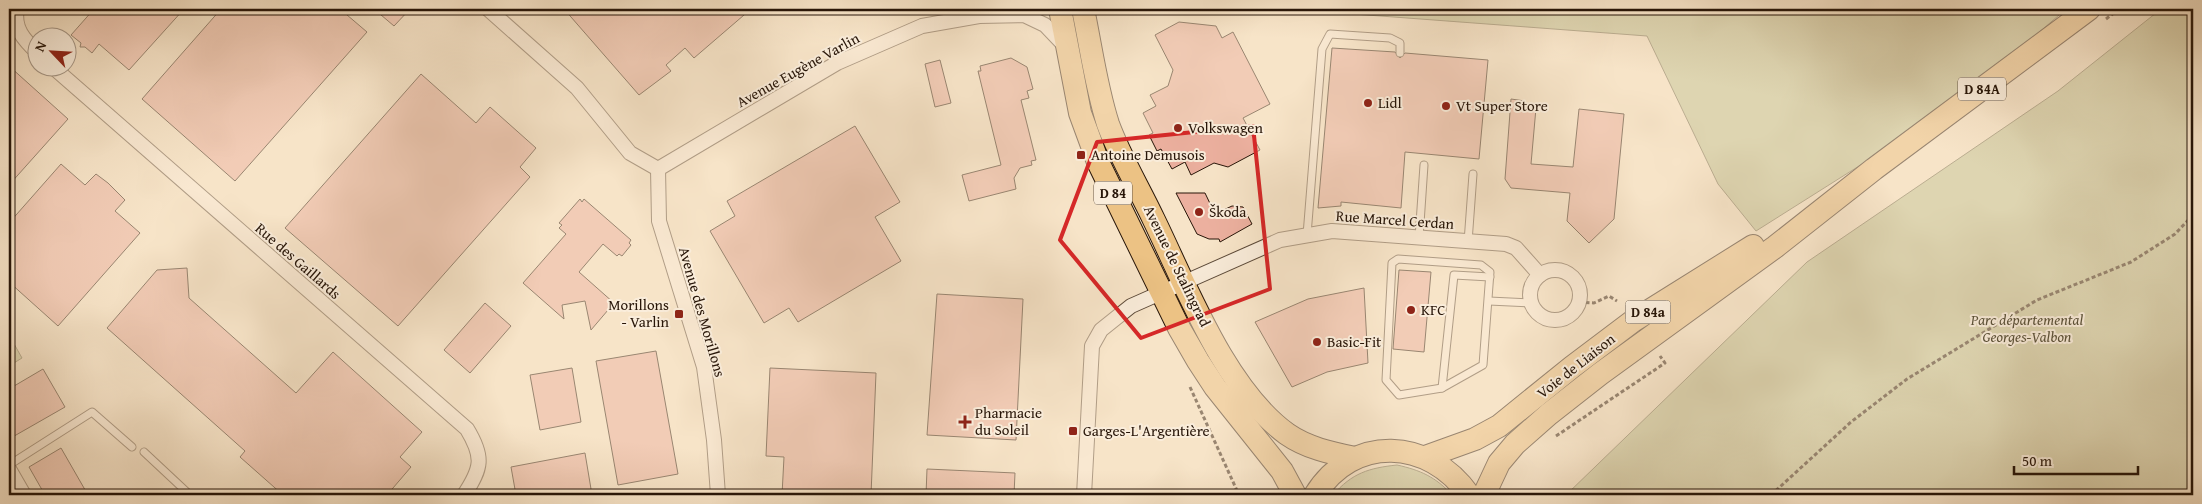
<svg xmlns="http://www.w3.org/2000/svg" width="2202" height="504" font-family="'Gentium Book Plus',serif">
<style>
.green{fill:#bec495;stroke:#726c4e}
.building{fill:#ecb09f;stroke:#271508}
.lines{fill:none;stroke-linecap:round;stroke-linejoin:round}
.service-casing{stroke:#5b4938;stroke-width:9}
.minor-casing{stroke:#5b4938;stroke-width:16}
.primary-casing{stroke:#271508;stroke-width:24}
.path{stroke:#271508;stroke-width:3;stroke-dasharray:4 2.5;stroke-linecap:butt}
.service{stroke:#faeddb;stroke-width:7}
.minor{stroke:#faeddb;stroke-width:14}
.primary{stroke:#ecc284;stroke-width:22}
.marked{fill:none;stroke:#d62828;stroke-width:4;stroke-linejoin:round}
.poi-dot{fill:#8f2418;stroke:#faeddb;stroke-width:2}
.labels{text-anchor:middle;stroke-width:4;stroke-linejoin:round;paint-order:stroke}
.shield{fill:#faeddb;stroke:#665647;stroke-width:1}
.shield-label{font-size:14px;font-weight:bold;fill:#271508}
.street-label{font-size:15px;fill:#271508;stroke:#faeddb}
.poi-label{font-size:15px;fill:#271508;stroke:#faeddb;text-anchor:start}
.park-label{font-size:15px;font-style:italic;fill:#5c5239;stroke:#faeddb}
</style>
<rect width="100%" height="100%" fill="#f7e4c8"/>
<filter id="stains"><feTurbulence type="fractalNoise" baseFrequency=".004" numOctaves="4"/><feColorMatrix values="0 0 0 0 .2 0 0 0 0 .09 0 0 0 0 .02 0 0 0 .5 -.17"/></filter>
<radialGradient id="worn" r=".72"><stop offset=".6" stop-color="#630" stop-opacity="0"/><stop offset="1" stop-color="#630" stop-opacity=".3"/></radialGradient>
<g class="green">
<polygon points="1287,9 2066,9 2036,35 1897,142 1756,231 1718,184 1647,36"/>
<polygon points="2161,9 2193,9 2193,495 1566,495 1807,262 2058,91"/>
<polygon points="9,335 22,358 9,366"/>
<path d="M1397,465C1420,470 1436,477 1452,495H1333C1352,473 1369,468 1397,465Z"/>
</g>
<g class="building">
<polygon points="94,9 184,9 129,70 99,44 92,53 85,47 80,47 81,43 71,35"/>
<polygon points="221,9 340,9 367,32 235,181 142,99"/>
<polygon points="374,9 410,9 394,26"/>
<polygon points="564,9 751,9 694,58 685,48 666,65 671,71 639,95"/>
<polygon points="1179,22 1216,26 1222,38 1233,32 1270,104 1243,118 1260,150 1228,167 1214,163 1191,175 1185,162 1172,169 1161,149 1157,151 1149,135 1153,133 1143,113 1156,106 1150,95 1168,86 1173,70 1155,35"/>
<polygon points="1332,48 1395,52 1400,58 1405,53 1488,60 1479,159 1405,152 1401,208 1341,202 1341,206 1318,208"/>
<polygon points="1011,58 1027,67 1033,89 1027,91 1029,98 1021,100 1036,160 1031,161 1032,165 1020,168 1014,178 1016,189 969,201 962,175 1001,165 978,71 981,71 980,66"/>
<polygon points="940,60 951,103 935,107 925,64"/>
<polygon points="9,66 68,119 9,185"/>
<polygon points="421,74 476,123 490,107 536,148 520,167 530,177 398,326 285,228"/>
<polygon points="1511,99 1525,101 1525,108 1536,108 1531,164 1573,167 1579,109 1624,114 1614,219 1589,243 1567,221 1570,193 1511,188 1505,179"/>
<polygon points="855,126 900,202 875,217 901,261 798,322 789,308 764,323 710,231 735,216 727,201"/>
<polygon points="61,164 85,185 96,174 108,183 125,200 115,211 140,233 58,326 9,282 9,223"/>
<polygon points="1176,193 1205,193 1215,214 1232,206 1243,207 1252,224 1220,242 1219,239 1209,239 1197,234"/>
<polygon points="580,199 582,202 584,199 631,240 629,243 631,245 622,256 619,254 617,256 603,244 579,272 614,303 591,330 585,301 562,305 564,319 523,283 566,234 559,228 562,225 559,223"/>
<polygon points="187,268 189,298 296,393 333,352 422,432 400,457 411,467 387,495 283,495 240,457 245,451 107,328 157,270"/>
<polygon points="1399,270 1431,272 1424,352 1393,349"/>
<polygon points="1364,288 1368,363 1327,372 1292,387 1255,322 1308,299"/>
<polygon points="937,294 1023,299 1016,440 927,435"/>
<polygon points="485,303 511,326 470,373 444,350"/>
<polygon points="656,351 678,474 618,485 596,361"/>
<polygon points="572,368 581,422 540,430 530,375"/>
<polygon points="770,368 876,373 871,495 782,495 784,457 766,456"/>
<polygon points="43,369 65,407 9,439 9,389"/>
<polygon points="61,448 88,495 45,495 29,467"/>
<polygon points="585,453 592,495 516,495 511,467"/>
<polygon points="927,469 1015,473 1014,495 926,495"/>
</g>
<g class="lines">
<defs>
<g id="service">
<polyline points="1307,235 1322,49 1330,34 1390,38 1400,43 1400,53"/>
<polyline points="1419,238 1424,165"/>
<polyline points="1468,242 1473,174"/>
<polygon points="1398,259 1481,265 1490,272 1483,365 1442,388 1399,395 1386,380 1392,263"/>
<polyline points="1489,301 1531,303"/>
<polyline points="1442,388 1454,275 1490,277"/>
<polyline points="144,452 190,495"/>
<polyline points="9,465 92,412 132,447"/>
</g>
<g id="minor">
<path d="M17,9C13,28 24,40 38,53"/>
<polyline points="488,9 577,88 630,153 658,169"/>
<path d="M54,68L467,429C484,457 482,468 464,495"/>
<polyline points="658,169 837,63 922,26 979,16 1024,15 1045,25 1065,46"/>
<polyline points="658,169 659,221 704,367 714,440 718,495"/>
<circle cx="1555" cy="295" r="25"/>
<polyline points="9,469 24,495"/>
<polyline points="1084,495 1092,346 1101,330 1131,306 1280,240 1332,231 1506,244 1516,248 1540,275"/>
</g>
<g id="primary">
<polyline points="1060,9 1080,113 1098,162 1179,328 1198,361 1215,387 1282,471 1295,495"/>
<path d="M1083,9C1091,47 1096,87 1108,124C1120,157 1139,188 1154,220C1187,288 1225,389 1287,434C1307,448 1331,453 1355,458"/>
<polyline points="1425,457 1475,439 1499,426 1572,367 1633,321 1753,246"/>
<path d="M1315,495C1353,434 1429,438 1469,495"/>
<polyline points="1484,495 1499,463 1515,444 1549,414 1600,374 1775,247 1874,169 2089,9"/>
</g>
</defs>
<use href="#service" class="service-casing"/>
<use href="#minor" class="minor-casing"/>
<use href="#primary" class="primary-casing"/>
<g class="path">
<polyline points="2106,19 2119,9"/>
<polyline points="1579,302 1594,303 1609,296 1617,301"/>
<polyline points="1190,387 1239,495"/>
<polyline points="1556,436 1665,363 1660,356"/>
<path d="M1636,495C1644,490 1654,490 1663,495"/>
<polyline points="1771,495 1851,422 1907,379 2037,300 2131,262 2175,234 2193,215"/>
</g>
<use href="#service" class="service"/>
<use href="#minor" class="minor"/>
<use href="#primary" class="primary"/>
</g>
<path d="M0 0H2202V504H0ZM1253,126L1270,289L1141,338L1060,240L1097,142Z" fill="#f7e4c8" fill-opacity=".55" fill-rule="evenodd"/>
<path class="marked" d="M1253,126L1270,289L1141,338L1060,240L1097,142Z"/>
<g class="poi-dot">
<circle cx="1368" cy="103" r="5"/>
<circle cx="1446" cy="106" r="5"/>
<circle cx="1178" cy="128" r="5"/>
<rect x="1076" y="150" width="10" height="10" rx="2.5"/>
<circle cx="1199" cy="212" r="5"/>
<circle cx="1411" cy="310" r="5"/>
<rect x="674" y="309" width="10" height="10" rx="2.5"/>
<circle cx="1317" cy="342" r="5"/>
<path d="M962.5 414.5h5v5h5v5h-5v5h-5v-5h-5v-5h5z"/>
<rect x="1068" y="426" width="10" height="10" rx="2.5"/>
</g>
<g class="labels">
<g class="shield">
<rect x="1958" y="77.5" width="48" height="23" rx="4"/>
<rect x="1094" y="181.5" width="38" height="23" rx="4"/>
<rect x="1625.5" y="300.5" width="45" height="23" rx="4"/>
</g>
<g class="shield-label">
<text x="1982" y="94">D 84A</text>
<text x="1113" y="198">D 84</text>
<text x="1648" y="317">D 84a</text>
</g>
<g class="street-label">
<text transform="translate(798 70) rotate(-29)" y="5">Avenue Eugène Varlin</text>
<text transform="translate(1395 220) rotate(4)" y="5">Rue Marcel Cerdan</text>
<text transform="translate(298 261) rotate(41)" y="5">Rue des Gaillards</text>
<text transform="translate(1177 266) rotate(64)" y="5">Avenue de Stalingrad</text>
<text transform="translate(702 312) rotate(74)" y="5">Avenue des Morillons</text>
<text transform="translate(1576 366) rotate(-38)" y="5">Voie de Liaison</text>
</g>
<g class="poi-label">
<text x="1378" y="108">Lidl</text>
<text x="1456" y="111">Vt Super Store</text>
<text x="1188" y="133">Volkswagen</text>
<text x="1091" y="160">Antoine Demusois</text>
<text x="1209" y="217">Škoda</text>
<text x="669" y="310" text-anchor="end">Morillons<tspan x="669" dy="17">- Varlin</tspan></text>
<text x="1421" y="315">KFC</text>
<text x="1327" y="347">Basic-Fit</text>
<text x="975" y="418">Pharmacie<tspan x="975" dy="17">du Soleil</tspan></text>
<text x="1083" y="436">Garges-L'Argentière</text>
</g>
<g class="park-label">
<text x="2027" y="325">Parc départemental<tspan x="2027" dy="17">Georges-Valbon</tspan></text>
</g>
</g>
<rect width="2202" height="504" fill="none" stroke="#f7e4c8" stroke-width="30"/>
<rect x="10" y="10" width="2182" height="484" fill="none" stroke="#271508" stroke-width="2.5"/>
<rect x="15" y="15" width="2172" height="474" fill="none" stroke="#271508"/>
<g transform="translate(52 52) rotate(295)"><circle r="24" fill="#faeddb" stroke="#a69787"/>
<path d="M0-4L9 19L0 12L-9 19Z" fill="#8f2418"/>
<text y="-8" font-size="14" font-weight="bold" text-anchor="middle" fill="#271508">N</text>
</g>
<path d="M2014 466v8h124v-8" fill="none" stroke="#271508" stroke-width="2.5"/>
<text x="2022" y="466" font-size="15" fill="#271508" stroke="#faeddb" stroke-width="4" paint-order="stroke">50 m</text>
<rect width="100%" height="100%" filter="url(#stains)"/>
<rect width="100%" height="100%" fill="url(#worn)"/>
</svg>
